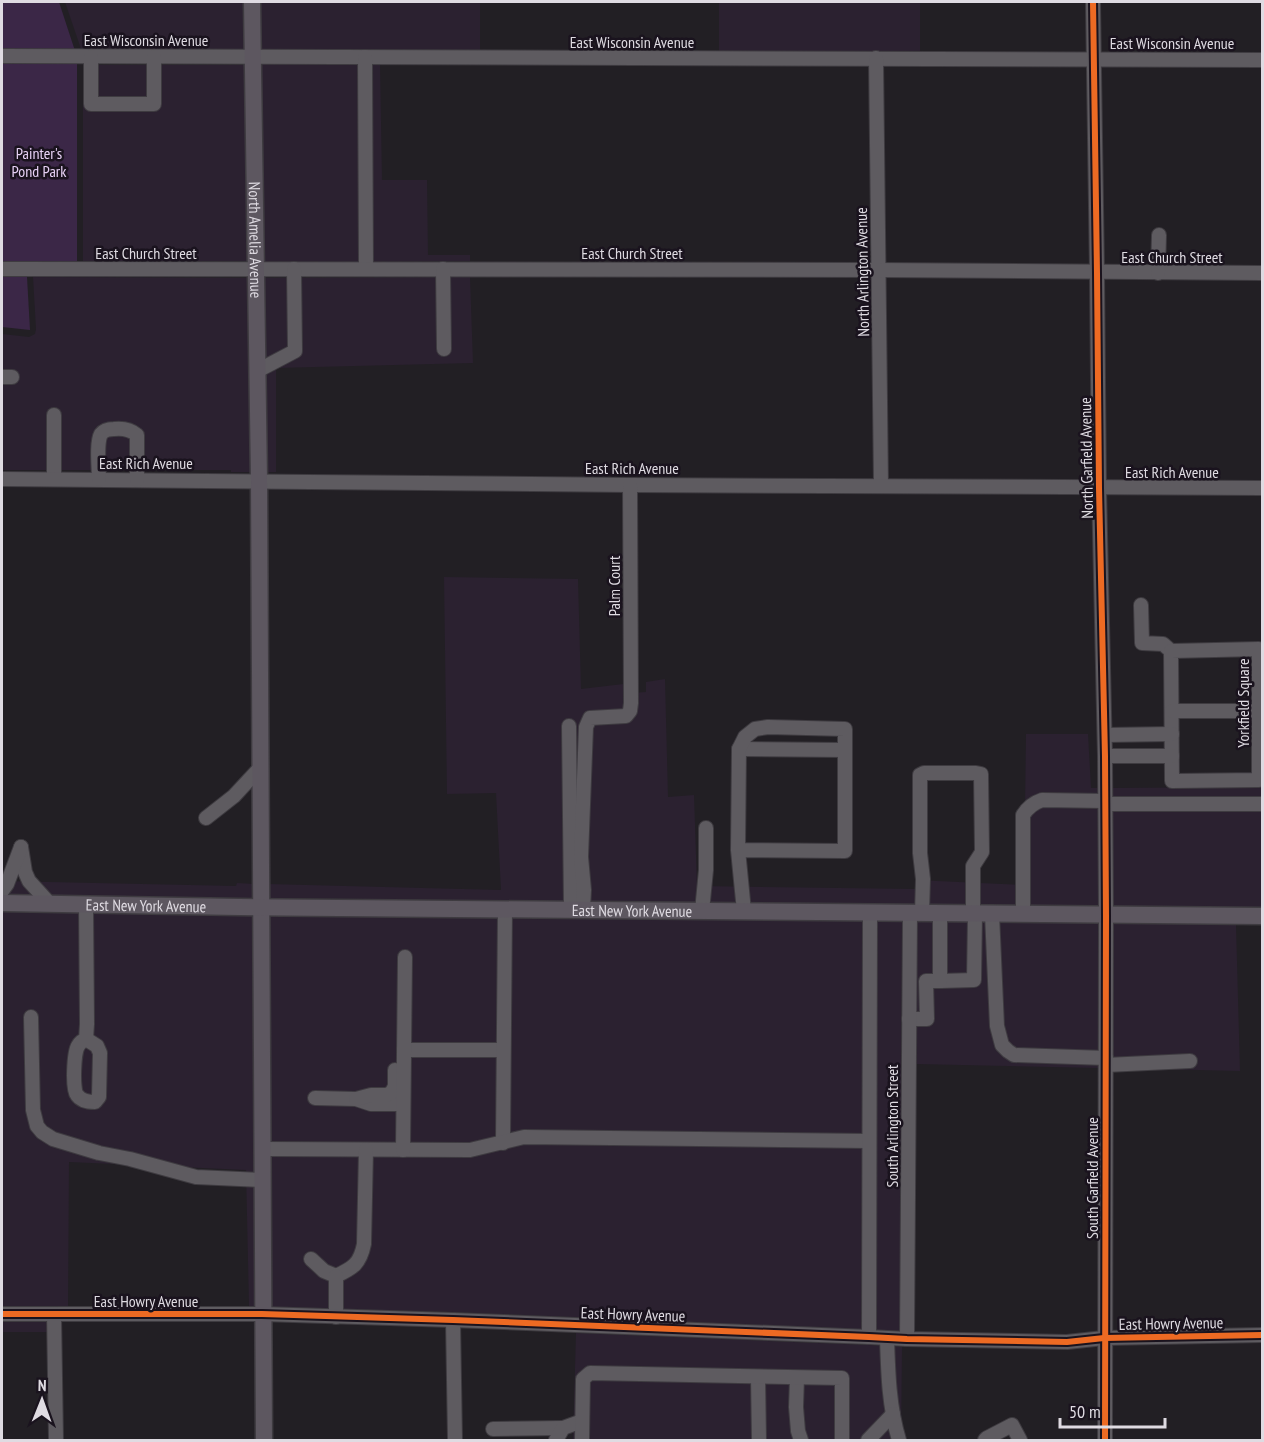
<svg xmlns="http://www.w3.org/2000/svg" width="1264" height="1442" font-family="'PT Sans Narrow',sans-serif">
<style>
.built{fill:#2b2130}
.green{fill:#3b2747}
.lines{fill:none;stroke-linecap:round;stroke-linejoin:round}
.minor-casing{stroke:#3e3b40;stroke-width:16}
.major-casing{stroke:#3e3b40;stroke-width:19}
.minor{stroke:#5e5b60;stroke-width:14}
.major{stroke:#5d5760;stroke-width:16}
.cycleway-casing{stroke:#1a131e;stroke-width:10}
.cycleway{stroke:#ed6a23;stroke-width:6}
.labels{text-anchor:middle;stroke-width:5;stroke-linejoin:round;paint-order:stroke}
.street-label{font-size:16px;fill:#dfdbe2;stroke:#1a131e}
.park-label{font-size:16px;fill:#e7d1f5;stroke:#1a131e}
</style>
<rect width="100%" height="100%" fill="#221f24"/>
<g class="built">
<polygon points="65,2 245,2 245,49 81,49"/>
<polygon points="252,2 480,2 480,58 253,57"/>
<polygon points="719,2 920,2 920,59 719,58"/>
<polygon points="380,63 382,180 427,180 428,255 470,255 470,261 261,263 259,64"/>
<polygon points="83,65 245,65 248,261 83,261"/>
<polygon points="33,277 248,278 252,472 231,472 231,470 2,470 2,334 29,337 35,334 36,329"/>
<polygon points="470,277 473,363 276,368 276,472 266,472 262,278"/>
<polygon points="444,577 578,579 581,689 632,683 632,693 646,692 646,682 665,679 668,797 694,795 697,886 915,889 916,880 1024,885 1026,734 1088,734 1091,788 1098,788 1099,907 268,898 268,884 501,890 496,793 447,794"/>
<polygon points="1260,787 1262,787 1262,908 1113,907 1112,788"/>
<polygon points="2,881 236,886 237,883 254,884 254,898 2,895"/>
<polygon points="2,911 254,914 255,1306 249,1306 246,1170 69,1162 68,1306 2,1306"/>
<polygon points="268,914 902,921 900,1331 453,1312 270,1307"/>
<polygon points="917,921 1099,923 1099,1068 916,1064"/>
<polygon points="1113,923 1252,924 1236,925 1240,1071 1113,1068"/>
<rect x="2" y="1322" width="45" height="10"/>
<polygon points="576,1333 868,1345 902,1347 901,1440 573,1440"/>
</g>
<g class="green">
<polygon points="2,2 59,2 77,57 77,269 2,269"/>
<polygon points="2,277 27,277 30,330 2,327"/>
</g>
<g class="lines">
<defs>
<g id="minor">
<polyline points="1093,2 1097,273 1099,488 1105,756 1106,915 1105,1440"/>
<polyline points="2,56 1262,60"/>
<polyline points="91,57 91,104 154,104 154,57"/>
<polyline points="365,57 366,269"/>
<polyline points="876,58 881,486"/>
<polyline points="2,269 878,270 1262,273"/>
<polyline points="443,269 444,349"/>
<polyline points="1158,273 1159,235"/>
<polyline points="257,371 295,351 294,269"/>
<polyline points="2,377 12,377"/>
<polyline points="54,415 54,479"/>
<polyline points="2,479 630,485 1262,488"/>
<path d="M99,479C99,469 96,443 101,434C104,430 109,429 114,429C123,428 130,429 137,435V480"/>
<polyline points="1141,605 1142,643 1163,644 1171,651"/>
<polygon points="1259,649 1259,780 1172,781 1171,651"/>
<polyline points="1172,711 1260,711"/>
<polyline points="569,726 571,909"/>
<polyline points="1105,735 1172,734"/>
<polyline points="739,749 845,750"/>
<polyline points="1105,756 1172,756"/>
<polyline points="1105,804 1262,804"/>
<polyline points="206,818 234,796 260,768"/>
<polyline points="21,847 25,872 29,881 49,903"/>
<polyline points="738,850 845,851 845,729 768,727 755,729 745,737 739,749 738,850 744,911"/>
<polyline points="2,891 7,884 21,847"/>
<polyline points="583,910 584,890 581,857 586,727 590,718 626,716 630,711 631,703 630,485"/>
<polyline points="702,911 706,870 706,828"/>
<polyline points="922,913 923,879 920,853 920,775 924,773 976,773 981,774 982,852 973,866 973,914"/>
<polyline points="992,914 997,1026 1002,1045 1008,1051 1014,1055 1106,1058"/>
<path d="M1023,914V815C1028,807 1033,803 1042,800L1105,801"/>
<polyline points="940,981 974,980 975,914"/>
<polyline points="31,1017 33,1110 37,1126 42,1132 53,1139 99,1153 130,1159 196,1177 262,1180"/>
<polyline points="909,1019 927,1019 926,981 940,981 940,913"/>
<path d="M86,1039L97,1046L100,1053L99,1097L95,1102C89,1102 81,1101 77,1095C72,1089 74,1052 78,1046C80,1042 82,1041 86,1039L87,1024L86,904"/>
<polyline points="404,1050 502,1050"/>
<polyline points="1106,1065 1190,1061"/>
<polyline points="315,1098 356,1099 371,1104 403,1104"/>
<polyline points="356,1099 371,1095 387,1095 392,1092 395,1086 395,1070"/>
<polyline points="503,1143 505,909"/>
<polyline points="262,1149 470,1150 524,1137 869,1141"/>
<polyline points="403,1150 405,957"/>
<path d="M311,1259L324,1271L336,1276C353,1268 360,1264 364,1244L366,1150"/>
<polyline points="336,1276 336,1317"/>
<polyline points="2,1314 262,1314 453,1320 869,1337 907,1339 1067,1342 1104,1338 1262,1335"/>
<polyline points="54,1314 56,1440"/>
<polyline points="453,1320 455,1440"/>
<polyline points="869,1337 870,913"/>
<path d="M887,1338C888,1372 889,1407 899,1440"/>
<polyline points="907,1339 910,913"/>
<polyline points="758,1377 759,1440"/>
<polyline points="797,1378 796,1407 798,1431 801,1440"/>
<polyline points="493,1429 563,1428"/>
<polyline points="556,1440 563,1428 582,1421"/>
<polyline points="582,1440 583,1379 590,1373 842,1378 842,1440"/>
<polyline points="868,1440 893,1414"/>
<polyline points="985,1440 987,1438 1012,1425 1020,1440"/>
</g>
<g id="major">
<path id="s1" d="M252,2L259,480L264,1440"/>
<path id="s2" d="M2,903L239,907L1262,916"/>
</g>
</defs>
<use href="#minor" class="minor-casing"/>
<use href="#major" class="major-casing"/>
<use href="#minor" class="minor"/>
<use href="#major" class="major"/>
<defs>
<g id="cycleway">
<polyline points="1093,2 1097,273 1099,488 1105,756 1106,915 1105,1440"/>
<polyline points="2,1314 262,1314 453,1320 869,1337 907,1339 1067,1342 1104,1338 1262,1335"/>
</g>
</defs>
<use href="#cycleway" class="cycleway-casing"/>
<use href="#cycleway" class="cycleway"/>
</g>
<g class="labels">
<g class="street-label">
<text x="146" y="46">East Wisconsin Avenue</text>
<text x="632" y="48">East Wisconsin Avenue</text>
<text x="1172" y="49">East Wisconsin Avenue</text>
<text dy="6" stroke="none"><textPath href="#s1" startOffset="238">North Amelia Avenue</textPath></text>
<text x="146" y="259">East Church Street</text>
<text x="632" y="259">East Church Street</text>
<text x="1172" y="263">East Church Street</text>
<text transform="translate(862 272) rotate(-91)" y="6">North Arlington Avenue</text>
<text transform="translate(1086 458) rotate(-91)" y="6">North Garfield Avenue</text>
<text x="146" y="469">East Rich Avenue</text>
<text x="632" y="474">East Rich Avenue</text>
<text x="1172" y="478">East Rich Avenue</text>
<text transform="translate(614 586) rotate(-90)" y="6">Palm Court</text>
<text transform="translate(1243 703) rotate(-90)" y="6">Yorkfield Square</text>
<text dy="6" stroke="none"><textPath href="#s2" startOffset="144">East New York Avenue</textPath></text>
<text dy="6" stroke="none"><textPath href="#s2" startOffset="630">East New York Avenue</textPath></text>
<text transform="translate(892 1126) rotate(-90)" y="6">South Arlington Street</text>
<text transform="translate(1092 1178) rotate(-90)" y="6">South Garfield Avenue</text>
<text x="146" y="1307">East Howry Avenue</text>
<text transform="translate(633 1314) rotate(2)" y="6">East Howry Avenue</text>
<text transform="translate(1171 1323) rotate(-1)" y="6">East Howry Avenue</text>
</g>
<g class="park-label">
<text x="39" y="159">Painter's<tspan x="39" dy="18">Pond Park</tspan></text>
</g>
</g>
<rect width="1264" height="1442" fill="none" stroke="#dfdbe2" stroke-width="6"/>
<g transform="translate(42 1400) rotate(1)" stroke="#1a131e" stroke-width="4.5" paint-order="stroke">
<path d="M0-4.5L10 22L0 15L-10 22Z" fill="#dfdbe2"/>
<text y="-9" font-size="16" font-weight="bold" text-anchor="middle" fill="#dfdbe2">N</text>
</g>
<path d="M1060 1418v9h105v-9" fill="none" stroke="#dfdbe2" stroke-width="3"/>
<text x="1069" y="1418" font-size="18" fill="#dfdbe2" stroke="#1a131e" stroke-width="4.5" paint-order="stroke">50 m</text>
</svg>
